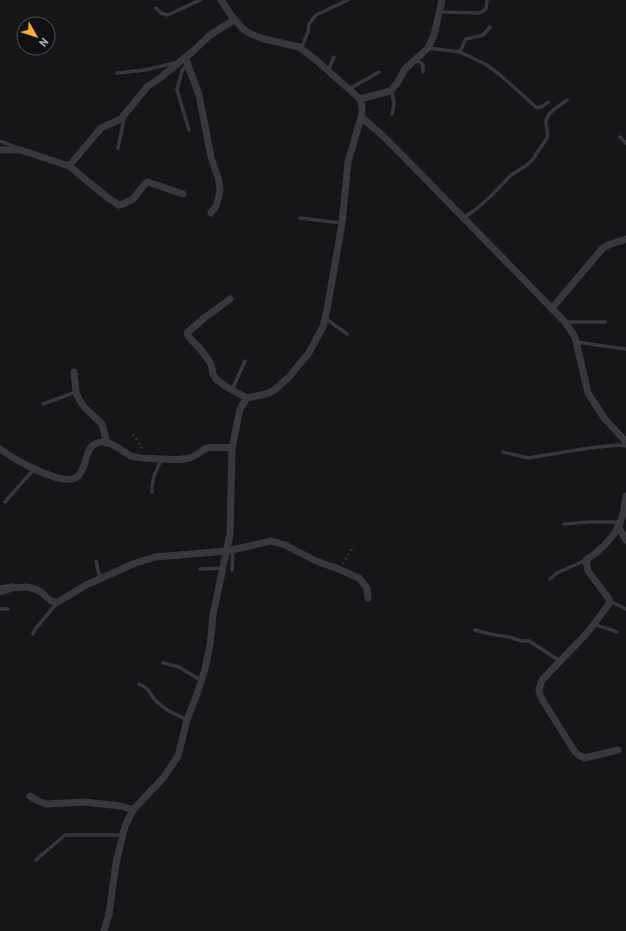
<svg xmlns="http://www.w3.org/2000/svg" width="626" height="931" font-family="Barlow,sans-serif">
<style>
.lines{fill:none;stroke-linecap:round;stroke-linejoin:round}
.path{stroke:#3d3f44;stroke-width:1.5;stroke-dasharray:2 3;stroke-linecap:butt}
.lane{stroke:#37383d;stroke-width:3.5}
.street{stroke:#37383d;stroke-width:7}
</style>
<rect width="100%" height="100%" fill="#161618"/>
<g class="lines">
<g class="path">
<polyline points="133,434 144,451"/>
<polyline points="343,564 353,546"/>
</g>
<g class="lane">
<polyline points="156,8 161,13 168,15 200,0"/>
<polyline points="440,12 480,13 486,9 487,0"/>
<polyline points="428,48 460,52 466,39 483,35 490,27"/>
<polyline points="301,49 308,32 309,24 316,15 348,0"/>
<polyline points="460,52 485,64 498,73 537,108 543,106 548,102"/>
<polyline points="415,61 420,62 423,65 423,72"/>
<polyline points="187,63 182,71 177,90 189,130"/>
<polyline points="328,71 334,57"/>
<polyline points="117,73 145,70 174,63"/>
<polyline points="349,89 379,72"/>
<path d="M391,90C394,99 395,105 392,114"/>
<polyline points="620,137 626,143"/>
<polyline points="0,141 18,148"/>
<polyline points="118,148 124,119"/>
<polyline points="300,218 342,223"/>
<path d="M463,218L475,210L490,197L511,175L527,165L533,159L547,138C548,133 547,129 546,124C545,113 559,106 567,100"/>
<polyline points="325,318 347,334"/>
<polyline points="565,322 605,322"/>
<polyline points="576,342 626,349"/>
<polyline points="232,390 245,361"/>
<polyline points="43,404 76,392"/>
<polyline points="503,452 528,458 589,448 618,445 626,446"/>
<path d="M152,492C151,480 156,471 161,460"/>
<polyline points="5,502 34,469"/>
<polyline points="564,524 589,522 621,522"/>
<polyline points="96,561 100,579"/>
<polyline points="200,569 223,568"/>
<polyline points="232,570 233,550"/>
<polyline points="550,579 557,573 586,560"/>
<polyline points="0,587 13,585"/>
<polyline points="610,601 626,609"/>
<polyline points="0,609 8,609"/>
<path d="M594,624C602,628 609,628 617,632"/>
<polyline points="475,630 495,635 510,637 521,641 529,641 560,661"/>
<polyline points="33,634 36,628 57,603"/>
<polyline points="163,663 179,667 202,681"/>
<path d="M139,684C152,690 149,694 157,702C165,710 177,715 187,720"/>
<polyline points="36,860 65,835 122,835"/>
</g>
<g class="street">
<polyline points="185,57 199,95 211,157 219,181 220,191 218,199 216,206 211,213"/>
<polyline points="360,99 387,92 391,90 398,82 405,69 428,48 434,35 442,0"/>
<polyline points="361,117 381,134 406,159 565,322 575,337 588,393 605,419 626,442"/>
<polyline points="0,150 21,150 69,166 108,198 119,205 123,204 133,199 145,184 148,182 183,194"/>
<polyline points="69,166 101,128 121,119 124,115 147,87 161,77 191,53 210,35 234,20"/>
<polyline points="230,299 203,319 187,333 188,336 202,351 211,364 213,374 216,379 225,386 247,398"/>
<polyline points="552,308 602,249 608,245 626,239"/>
<polyline points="74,372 76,392 79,399 84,407 102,424 107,443"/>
<path d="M0,449C12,458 63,488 77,477C88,469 83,444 101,442C113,441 122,452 131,456C140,459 152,458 161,459C170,459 183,461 192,457C197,455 202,450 207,448C214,446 224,448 232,448"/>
<polyline points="618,526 626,540"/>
<polyline points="0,592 12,588 27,587 35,589 41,592 51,601 58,602 86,585 133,564 155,557 227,551 272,541 285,545 316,561 336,568 359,578 367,588 368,598"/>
<path d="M618,750L585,758L580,756L575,752L543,701L540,695L539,690L542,680L588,632L609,604V599L588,571L586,560C600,551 618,534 622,517C624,510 625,503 626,496"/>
<polyline points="30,796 38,801 46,804 84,802 121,806 133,810"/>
<polyline points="104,931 109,914 116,863 125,826 133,810 164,777 178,756 187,720 198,691 205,669 210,645 213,615 230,534 232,448 240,409 247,398 266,394 273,391 289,377 308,354 323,327 327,310 342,223 348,162 362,114 362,107 360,99 316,60 299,47 264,39 251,34 243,29 231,15 221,0"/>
</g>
</g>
<g transform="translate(36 36) rotate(129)"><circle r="19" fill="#111113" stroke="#4d4f55"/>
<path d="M0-3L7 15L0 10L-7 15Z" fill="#f2b134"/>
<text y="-6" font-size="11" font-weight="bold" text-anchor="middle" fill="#a8adb8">N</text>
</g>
</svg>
